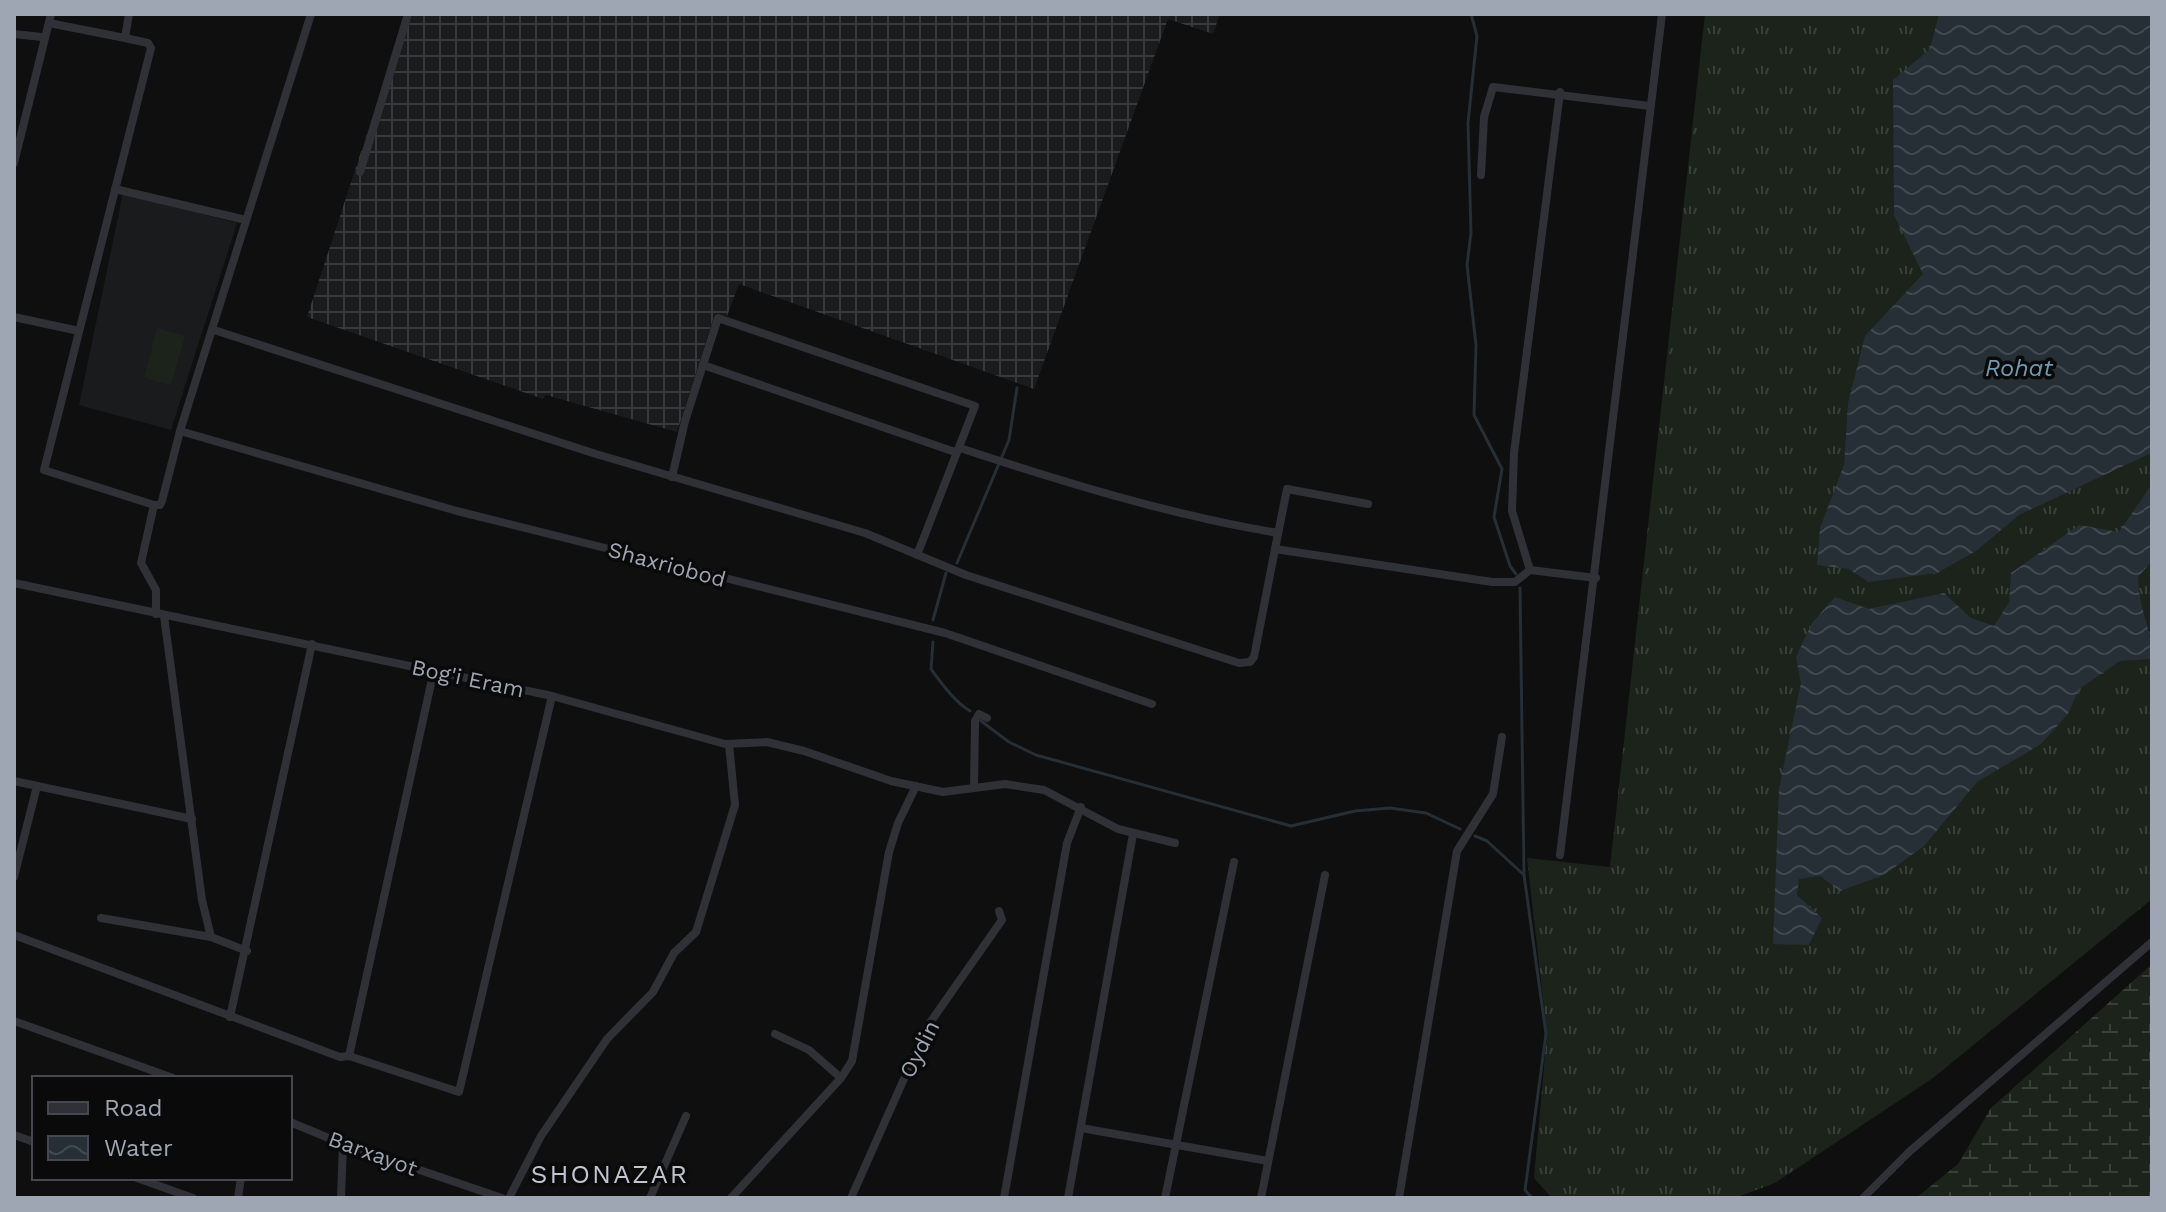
<svg xmlns="http://www.w3.org/2000/svg" width="2166" height="1212" font-family="'Work Sans',sans-serif">
<style>
.built{fill:#1a1b1d}
.industrial{fill:url(#industrial-grid)}
.grass{fill:url(#grass-tufts)}
.wetland{fill:url(#wetland-marsh)}
.pitch{fill:#1b231b}
.water{fill:url(#water-waves)}
.lines{fill:none;stroke-linecap:round;stroke-linejoin:round}
.stream{stroke:#252f35;stroke-width:3}
.minor{stroke:#2f3136;stroke-width:8}
.labels{text-anchor:middle;stroke-width:7;stroke-linejoin:round;paint-order:stroke}
.street-label{font-size:22px;fill:#9ea6b3;stroke:#0a0a0b}
.water-label{font-size:24px;font-style:italic;fill:#7199b2;stroke:#0a0a0b}
.quarter-label{font-size:26px;letter-spacing:2px;fill:#c0c5cf;stroke:#0a0a0b}
</style>
<defs>
<pattern id="industrial-grid" width="8" height="8" patternUnits="userSpaceOnUse" patternTransform="scale(2)"><rect width="8" height="8" fill="#1a1b1d"/><path d="M0 4h8M4 0v8" fill="none" stroke="#38393b"/></pattern>
<pattern id="grass-tufts" width="24" height="20" patternUnits="userSpaceOnUse" patternTransform="scale(2)"><rect width="24" height="20" fill="#1b231b"/><path d="M3 7l-1-3M5 7V3M7 7l1-3M15 17l-1-3M17 17v-4M19 17l1-3" fill="none" stroke="#39403a"/></pattern>
<pattern id="wetland-marsh" width="20" height="14" patternUnits="userSpaceOnUse" patternTransform="scale(2)"><rect width="20" height="14" fill="#1b231b"/><path d="M1 5h8M5 5V1M11 12h8M15 12V8" fill="none" stroke="#39403a"/></pattern>
<pattern id="water-waves" width="16" height="10" patternUnits="userSpaceOnUse" patternTransform="scale(2)"><rect width="16" height="10" fill="#252f35"/><path d="M0 5q4-4 8 0t8 0" fill="none" stroke="#414a50"/></pattern>
</defs>
<rect width="100%" height="100%" fill="#0f0f10"/>
<polygon class="built" points="123,193 237,223 171,430 79,405"/>
<polygon class="industrial" points="406,14 1220,14 1213,34 1168,19 1034,389 739,284 727,316 715,313 677,432 546,395 543,399 307,317"/>
<polygon class="grass" points="1705,14 2152,14 2152,899 1933,1078 1775,1183 1735,1198 1552,1198 1534,1178 1547,1034 1527,858 1610,867"/>
<polygon class="wetland" points="2152,964 2152,1198 1916,1198 1958,1164 1991,1108"/>
<polygon class="pitch" points="157,328 185,336 171,385 144,378"/>
<g class="water">
<polygon points="1939,14 2152,14 2152,458 2149,454 2019,515 1976,551 1937,573 1868,582 1849,569 1817,565 1820,528 1844,465 1848,403 1865,336 1923,274 1894,215 1893,80 1930,49"/>
<path d="M2152,484V561L2138,577C2139,612 2152,627 2152,659L2120,661L2079,689L2068,714L2041,744L1977,782L1925,845L1884,875L1840,891L1820,876L1799,879L1797,895L1822,918L1809,945L1773,944L1779,788L1801,683L1796,657L1812,623L1835,597L1869,609L1944,593L1971,618L1994,626L2009,602L2011,573L2079,525L2119,532Z"/>
</g>
<g class="lines">
<g class="stream">
<polyline points="1471,14 1477,36 1468,123 1471,233 1467,265 1476,345 1474,415 1502,469 1494,517 1510,566 1516,574"/>
<polyline points="957,563 1009,440 1017,388"/>
<polyline points="1520,588 1524,875 1546,1034 1525,1190 1532,1198"/>
<polyline points="933,620 946,573"/>
<path d="M933,642L931,669C942,684 955,702 970,711"/>
<polyline points="981,721 1009,742 1036,755 1291,826 1355,811 1390,808 1426,813 1460,829"/>
<polyline points="1475,836 1487,841 1524,875"/>
</g>
<g class="minor">
<polyline points="129,14 125,38 148,43 151,48 44,470 154,505"/>
<polyline points="49,23 125,38"/>
<polyline points="14,34 42,37"/>
<polyline points="1560,92 1514,453 1512,511 1530,570 1596,578"/>
<polyline points="14,163 51,14"/>
<polyline points="360,172 408,14"/>
<polyline points="1481,175 1484,117 1493,87 1650,106"/>
<polyline points="115,189 246,220"/>
<polyline points="14,317 79,331"/>
<polyline points="214,330 596,454 865,533 966,575 1239,663 1250,662 1254,657 1275,549 1492,582 1515,582 1530,570"/>
<polyline points="703,365 955,452"/>
<polyline points="180,431 457,511 945,633 1152,704"/>
<path d="M960,448C1063,482 1170,515 1278,533"/>
<polyline points="672,477 685,421 718,318 975,406 917,555"/>
<polyline points="1275,549 1287,489 1368,504"/>
<polyline points="14,583 552,696 725,744 767,742 804,751 891,781 943,792 1005,784 1044,790 1118,829 1175,843"/>
<polyline points="156,614 156,590 141,563 154,505 160,505 162,501 180,431 311,14"/>
<polyline points="164,616 202,900 211,937 247,951"/>
<polyline points="14,781 192,819"/>
<polyline points="974,787 975,721 979,714 987,718"/>
<polyline points="1560,855 1662,14"/>
<polyline points="14,877 37,786"/>
<polyline points="101,918 211,937"/>
<polyline points="14,935 340,1057 349,1056 459,1092 552,696"/>
<polyline points="230,1017 312,644"/>
<polyline points="14,1021 173,1078"/>
<polyline points="775,1034 809,1050 841,1078"/>
<polyline points="349,1056 434,670"/>
<polyline points="290,1122 343,1144 502,1198"/>
<polyline points="1081,1128 1268,1161"/>
<polyline points="14,1135 34,1142"/>
<polyline points="137,1178 193,1198"/>
<polyline points="238,1198 241,1178"/>
<polyline points="341,1198 343,1144"/>
<polyline points="509,1198 541,1136 607,1039 653,992 674,953 696,932 735,805 729,744"/>
<polyline points="650,1198 686,1116"/>
<polyline points="731,1198 841,1078 852,1061 889,852 898,823 916,786"/>
<polyline points="851,1198 927,1027 1002,920 999,911"/>
<polyline points="1004,1198 1067,843 1081,807"/>
<polyline points="1068,1198 1133,834"/>
<polyline points="1165,1198 1234,862"/>
<polyline points="1261,1198 1325,875"/>
<polyline points="1399,1198 1457,851 1493,794 1502,737"/>
<polyline points="1863,1198 1909,1152 2152,942"/>
</g>
</g>
<g class="labels">
<g class="street-label">
<text transform="translate(667 564) rotate(15)" y="8">Shaxriobod</text>
<text transform="translate(468 678) rotate(12)" y="8">Bog'i Eram</text>
<text transform="translate(919 1049) rotate(-63)" y="8">Oydin</text>
<text transform="translate(373 1153) rotate(20)" y="8">Barxayot</text>
</g>
<g class="water-label">
<text x="2019" y="376">Rohat</text>
</g>
<g class="quarter-label">
<text x="610" y="1183">SHONAZAR</text>
</g>
</g>
<rect width="2166" height="1212" fill="none" stroke="#9ea6b3" stroke-width="32"/>
<rect x="32" y="1076" width="260" height="104" fill="#0a0a0b" stroke="#45484e" stroke-width="2"/>
<rect x="48" y="1102" width="40" height="12" fill="#2f3136" stroke="#45484e" stroke-width="2"/>
<text x="104" y="1116" font-size="24" fill="#9ea6b3">Road</text>
<rect x="48" y="1136" width="40" height="24" fill="url(#water-waves)" stroke="#45484e" stroke-width="2"/>
<text x="104" y="1156" font-size="24" fill="#9ea6b3">Water</text>
</svg>
